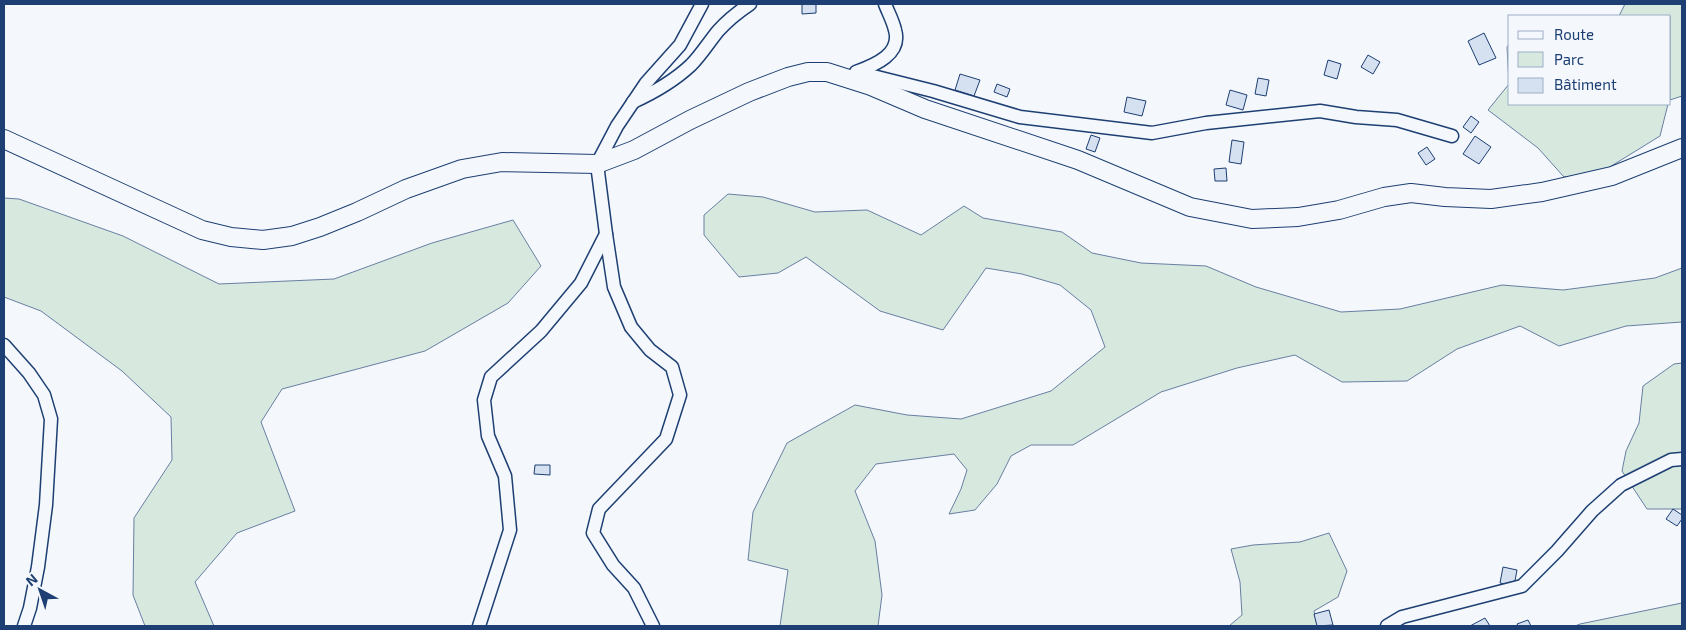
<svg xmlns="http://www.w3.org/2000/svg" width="1686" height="630" font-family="'Exo 2',sans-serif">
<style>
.green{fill:#d7e8df;stroke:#687fa3}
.building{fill:#d5e0f0;stroke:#1d3f73}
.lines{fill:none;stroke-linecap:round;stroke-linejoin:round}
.street-casing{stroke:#1d3f73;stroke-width:15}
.secondary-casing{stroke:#1d3f73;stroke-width:20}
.street{stroke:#f4f7fb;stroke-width:12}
.secondary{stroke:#f4f7fb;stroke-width:18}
</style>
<rect width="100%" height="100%" fill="#f4f7fb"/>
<g class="green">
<polygon points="1625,4 1682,4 1682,96 1670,100 1670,16 1619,16"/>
<polygon points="1510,43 1510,104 1668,104 1660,136 1600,173 1564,177 1538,148 1488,110 1509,84 1507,47"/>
<polygon points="728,194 763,197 815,212 867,210 921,235 964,206 983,218 1062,232 1092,253 1141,263 1206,266 1256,287 1341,312 1400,309 1502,285 1563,290 1655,278 1682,268 1682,322 1626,326 1559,346 1520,326 1457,349 1407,381 1342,382 1295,355 1237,368 1161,392 1073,445 1031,445 1011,456 997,484 975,510 949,514 961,489 967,470 954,454 876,464 855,491 875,541 882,595 878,626 780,626 788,570 748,560 753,512 787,443 855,405 907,415 961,419 1051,391 1105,347 1091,310 1060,285 1022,274 986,268 943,330 880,311 806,257 778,273 739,277 704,235 704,215"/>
<polygon points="4,198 19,199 123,236 219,284 334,279 432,243 513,220 541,266 508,303 425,351 282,389 261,422 295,511 237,533 195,582 214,626 145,626 133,595 134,518 172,460 171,417 122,371 41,311 4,297"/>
<polygon points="1682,363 1682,509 1647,509 1622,471 1626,451 1639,423 1643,386 1674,364"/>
<polygon points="1329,533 1347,571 1338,597 1314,611 1317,626 1229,626 1242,615 1240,582 1231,549 1253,545 1300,542"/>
<polygon points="1682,603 1682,626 1575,626 1580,624"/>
</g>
<g class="building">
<polygon points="802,4 816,4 816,13 802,14"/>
<polygon points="1484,33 1496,58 1479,65 1468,41"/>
<polygon points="1368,55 1380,62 1373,74 1361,67"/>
<polygon points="1328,60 1341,64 1337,79 1324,75"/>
<polygon points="960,74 980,80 974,96 955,90"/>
<polygon points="1258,78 1269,80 1266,96 1255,94"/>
<polygon points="997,84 1010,89 1007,97 994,92"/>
<polygon points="1230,90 1247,95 1243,110 1226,105"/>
<polygon points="1127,97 1146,101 1142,116 1124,112"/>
<polygon points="1471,116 1479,122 1471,133 1463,127"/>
<polygon points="1091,135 1100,138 1095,152 1086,149"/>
<polygon points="1475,136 1491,147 1479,164 1463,154"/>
<polygon points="1232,140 1244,142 1241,164 1229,162"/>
<polygon points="1427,147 1435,159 1426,165 1418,153"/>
<polygon points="1226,168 1227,181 1215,181 1214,169"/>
<polygon points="535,465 550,465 550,475 534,474"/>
<polygon points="1673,509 1682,515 1682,519 1677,526 1666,519"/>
<polygon points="1503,567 1517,570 1514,586 1500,583"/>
<polygon points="1329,610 1333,625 1317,626 1314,614"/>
<polygon points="1485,618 1490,626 1470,626"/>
<polygon points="1528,620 1531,626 1518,626 1517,624"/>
</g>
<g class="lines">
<defs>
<g id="street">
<path d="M856,72C875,65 902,54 895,30C893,21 888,12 885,4"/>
<polyline points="857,72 933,91 1020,117 1152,133 1206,123 1320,111 1356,117 1397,120 1452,136"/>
<path d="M633,102C655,92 674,81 691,65C701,55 709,42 718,31C727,21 738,12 750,4"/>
<polyline points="606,234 614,287 631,327 650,350 672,367 680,395 666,439 599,509 593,533 613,565 634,588 653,626"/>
<polyline points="4,345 29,373 44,395 51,419 46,505 38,567 30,608 24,626"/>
<polyline points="479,626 510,530 505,476 488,436 484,400 491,377 541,331 581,283 606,234 597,164 617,126 646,83 680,45 702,4"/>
<polyline points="1387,626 1402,617 1522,586 1557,551 1592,511 1621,485 1671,460 1682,459"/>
</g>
<polyline id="secondary" points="4,139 202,230 231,237 263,240 292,236 320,227 357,212 406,189 462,169 502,162 597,164 634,150 690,120 749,92 788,77 808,72 827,72 871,86 925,109 1078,160 1190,207 1252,219 1298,217 1339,210 1384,197 1411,193 1445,197 1491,199 1542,192 1612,176 1682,148"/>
</defs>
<use href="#street" class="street-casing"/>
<use href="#secondary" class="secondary-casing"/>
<use href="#street" class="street"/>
<use href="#secondary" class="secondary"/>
</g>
<rect width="1686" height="630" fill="none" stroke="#1d3f73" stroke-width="10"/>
<rect x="1508" y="15" width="162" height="90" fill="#f4f7fb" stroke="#9eadc5"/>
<rect x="1518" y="31" width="25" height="8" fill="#f4f7fb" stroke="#9eadc5"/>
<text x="1554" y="40" font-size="15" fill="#1d3f73">Route</text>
<rect x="1518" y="52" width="25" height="15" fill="#d7e8df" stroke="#9eadc5"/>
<text x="1554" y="65" font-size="15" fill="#1d3f73">Parc</text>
<rect x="1518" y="78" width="25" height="15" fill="#d5e0f0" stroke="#9eadc5"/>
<text x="1554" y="90" font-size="15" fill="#1d3f73">Bâtiment</text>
<g transform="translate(40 590) rotate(320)" stroke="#f4f7fb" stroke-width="4" paint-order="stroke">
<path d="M0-4L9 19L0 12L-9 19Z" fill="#1d3f73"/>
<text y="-8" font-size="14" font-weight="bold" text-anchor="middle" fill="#1d3f73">N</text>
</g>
</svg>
